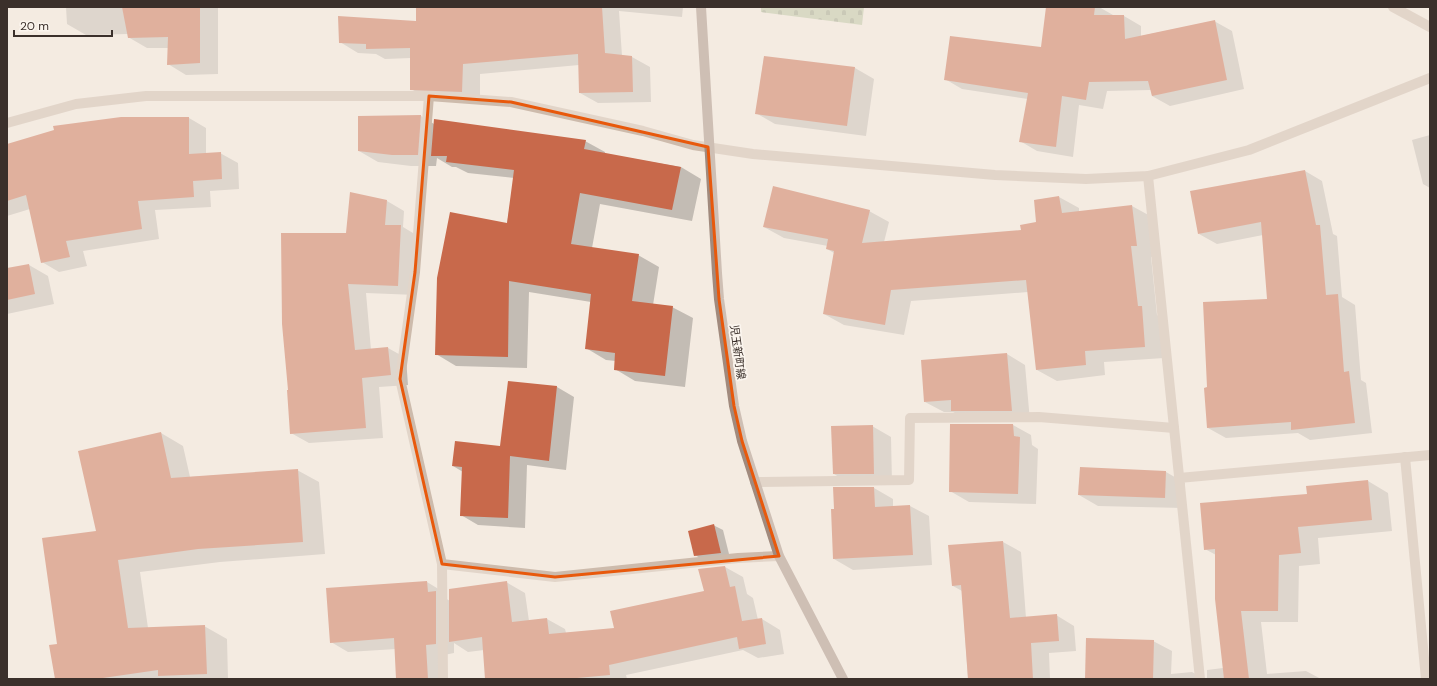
<svg xmlns="http://www.w3.org/2000/svg" width="1437" height="686" font-family="'DM Sans','Noto Sans JP',sans-serif">
<style>
.cemetery{fill:url(#cemetery-stones)}
.shadow{fill:#0003}
.building{fill:#c8694b}
.lines{fill:none;stroke-linecap:round;stroke-linejoin:round}
.minor{stroke:#cdbbac;stroke-width:10}
.tertiary{stroke:#cdbbac;stroke-width:10}
.secondary{stroke:#a18a7d;stroke-width:10}
.marked{fill:none;stroke:#e8590c;stroke-width:3;stroke-linejoin:round}
.labels{text-anchor:middle;stroke-width:3.5;stroke-linejoin:round;paint-order:stroke}
.street-label{font-size:11px;fill:#3b302b;stroke:#fbf5ee}
</style>
<defs>
<pattern id="cemetery-stones" width="16" height="16" patternUnits="userSpaceOnUse"><rect width="16" height="16" fill="#b8c4a0"/><path d="M2 7V4a2 2 0 0 1 4 0v3zM10 15v-3a2 2 0 0 1 4 0v3z" fill="#97a083"/></pattern>
</defs>
<rect width="100%" height="100%" fill="#f4ebe1"/>
<polygon class="cemetery" points="761,7 864,7 862,25 761,12"/>
<g class="shadow">
<polygon points="66,7 218,7 218,74 186,75 168,64 168,48 147,48 128,37 128,34 86,35 67,24"/>
<polygon points="417,7 683,7 682,17 619,11 622,56 632,57 650,67 651,102 598,103 580,93 579,65 480,74 480,102 429,99 411,89 411,58 385,59 376,54 358,53 340,42 417,22"/>
<polygon points="1047,7 1099,7 1113,15 1124,16 1141,26 1141,36 1214,21 1232,31 1244,89 1170,106 1152,96 1151,90 1107,91 1103,109 1079,105 1073,157 1037,151 1020,141 1028,99 962,89 945,79 1042,48"/>
<polygon points="764,57 855,68 874,79 866,136 775,124 756,113"/>
<polygon points="421,116 434,124 585,141 605,152 605,154 681,167 701,179 692,221 600,204 592,248 638,255 659,267 653,305 672,307 693,318 685,387 635,381 615,369 616,361 606,360 586,348 591,302 529,292 527,368 456,366 436,354 507,224 514,178 468,173 456,167 452,167 437,158 436,166 411,166 378,162 359,151"/>
<polygon points="189,118 206,128 206,154 220,153 238,163 239,189 210,191 211,207 155,210 159,239 83,251 87,266 59,272 42,262 30,209 7,216 7,145"/>
<polygon points="1430,135 1430,188 1423,184 1412,140"/>
<polygon points="1305,171 1322,181 1333,234 1337,236 1342,297 1355,305 1361,380 1366,383 1372,433 1310,440 1298,433 1226,438 1208,428 1208,388 1268,300 1263,235 1217,244 1199,234"/>
<polygon points="1059,197 1079,208 1079,212 1132,206 1152,217 1156,256 1151,257 1157,315 1162,318 1164,358 1104,362 1105,375 1057,381 1037,370 1028,292 911,301 904,335 844,325 824,314 834,253 827,249 828,246 784,238 764,227 869,211 889,222 884,242 1022,231 1037,223 1035,200"/>
<polygon points="387,201 404,211 403,227 418,236 416,295 366,293 371,350 388,348 406,358 408,385 379,387 383,438 309,443 291,433 346,234"/>
<polygon points="29,265 48,276 54,304 7,314 7,269"/>
<polygon points="1007,354 1025,365 1030,421 970,421 953,412 944,412 925,402"/>
<polygon points="509,382 557,387 574,397 566,470 527,465 525,528 478,525 461,515 463,472 453,466 501,447"/>
<polygon points="1013,425 1031,435 1032,445 1038,449 1036,504 969,502 950,491"/>
<polygon points="872,426 891,437 892,484 852,485 834,474"/>
<polygon points="161,433 183,446 190,477 297,470 319,482 325,554 220,562 140,572 148,628 204,626 227,639 228,679 56,679 58,645 97,532"/>
<polygon points="1081,468 1166,472 1185,483 1183,508 1098,506 1079,495"/>
<polygon points="1368,481 1388,493 1392,531 1318,538 1320,564 1299,566 1298,622 1261,622 1267,674 1306,671 1321,679 1207,679 1207,670 1223,668 1216,555 1205,549 1308,495 1307,487"/>
<polygon points="834,488 874,488 893,499 893,507 910,506 929,516 932,565 853,570 834,559"/>
<polygon points="713,525 723,530 730,558 705,561 695,555"/>
<polygon points="1003,542 1021,552 1026,618 1056,615 1074,626 1076,651 1049,653 1050,679 968,679 962,591 953,586 949,546"/>
<polygon points="725,567 743,577 747,594 753,598 758,620 762,619 780,630 784,654 758,658 743,650 626,675 627,679 486,679 484,650 468,652 454,643 454,653 444,655 445,679 397,679 396,649 348,652 331,642 427,582 445,593 445,598 450,601 506,582 525,593 529,621 547,619 565,629 566,633 615,629 705,592"/>
<polygon points="1153,641 1172,651 1171,674 1192,672 1205,679 1086,679"/>
</g>
<g class="building">
<polygon points="122,7 200,7 200,63 167,65 168,37 128,38"/>
<polygon points="416,7 602,7 605,53 632,56 633,92 579,93 578,54 463,64 462,92 410,90 410,48 366,49 366,44 339,43 338,16 416,21"/>
<polygon points="1046,7 1095,7 1094,15 1124,15 1125,39 1215,20 1227,80 1152,96 1148,81 1089,82 1086,100 1062,96 1056,147 1019,142 1028,93 944,80 950,36 1041,47"/>
<polygon points="764,56 855,67 847,126 755,114"/>
<polygon points="421,115 418,155 392,155 358,151 358,116"/>
<polygon points="121,117 189,117 189,154 221,152 222,179 193,181 194,197 138,201 142,229 66,241 70,257 41,263 26,195 7,201 7,144 54,130 53,126"/>
<polygon points="434,119 586,140 584,149 681,167 672,210 580,193 571,244 639,254 632,301 673,306 665,376 614,370 615,353 585,349 591,294 509,281 508,357 435,355 437,278 450,212 507,223 514,170 446,162 447,156 431,156"/>
<polygon points="1305,170 1316,225 1320,225 1326,295 1338,294 1344,372 1349,371 1355,423 1291,430 1291,422 1207,428 1204,388 1207,387 1203,302 1267,299 1261,222 1198,234 1190,191"/>
<polygon points="773,186 870,210 862,243 1021,230 1020,225 1036,222 1034,200 1059,196 1062,213 1132,205 1137,246 1131,246 1138,306 1142,306 1145,347 1085,351 1086,365 1036,370 1026,280 891,290 885,325 823,314 834,251 826,249 828,239 763,227"/>
<polygon points="350,192 387,200 385,225 401,225 398,286 348,284 355,350 388,347 391,375 362,378 366,428 290,434 287,390 288,390 282,324 281,233 346,233"/>
<polygon points="29,264 35,294 7,300 7,268"/>
<polygon points="1007,353 1012,411 951,411 951,400 924,402 921,360"/>
<polygon points="508,381 557,386 549,461 510,456 508,518 460,516 462,467 452,466 455,441 500,446"/>
<polygon points="950,424 1013,424 1014,436 1020,437 1018,494 949,492"/>
<polygon points="873,425 874,474 833,474 831,426"/>
<polygon points="161,432 171,478 298,469 303,542 198,549 118,560 128,628 205,625 207,674 158,676 158,670 96,679 55,679 49,645 57,644 42,538 96,531 78,451"/>
<polygon points="1080,467 1166,471 1165,498 1078,495"/>
<polygon points="1368,480 1372,520 1298,527 1301,553 1279,555 1278,611 1241,611 1249,679 1224,679 1215,599 1215,549 1204,550 1200,503 1307,494 1306,486"/>
<polygon points="833,487 874,487 875,507 910,505 913,555 833,559 831,509 834,509"/>
<polygon points="714,524 721,553 694,556 688,531"/>
<polygon points="1003,541 1010,618 1057,614 1059,641 1031,643 1033,679 968,679 961,585 952,586 948,545"/>
<polygon points="725,566 730,587 735,586 742,621 762,618 766,644 739,649 737,637 609,665 610,675 566,679 485,679 482,637 449,642 449,589 507,581 512,622 547,618 549,634 614,628 610,611 704,591 698,569"/>
<polygon points="427,581 428,592 436,591 436,644 426,645 428,679 396,679 394,638 330,643 326,588"/>
<polygon points="1086,638 1154,640 1153,679 1085,679"/>
</g>
<g class="lines">
<g class="minor">
<polyline points="1393,7 1430,27"/>
<polyline points="429,96 415,272 400,379 442,564 443,679"/>
<polyline points="1148,176 1200,679"/>
<polyline points="1405,457 1426,679"/>
<polyline points="1179,478 1430,455"/>
<polyline points="755,482 909,480 910,418 1039,417 1174,428"/>
<polyline points="442,564 555,577 738,558 779,556"/>
</g>
<polyline class="tertiary" points="7,123 76,104 146,96 429,96 511,102 643,131 693,145 753,154 995,175 1086,179 1148,176 1249,150 1430,78"/>
<polyline class="secondary" points="701,7 717,273 719,299 734,406 742,441 779,556 843,679"/>
</g>
<path d="M0 0H1437V686H0ZM429,96L511,102L708,147L719,299L734,406L742,441L779,556L555,577L442,564L400,379L415,272Z" fill="#f4ebe1" fill-opacity=".55" fill-rule="evenodd"/>
<path class="marked" d="M429,96L511,102L708,147L719,299L734,406L742,441L779,556L555,577L442,564L400,379L415,272Z"/>
<g class="labels">
<g class="street-label">
<text transform="translate(738 352) rotate(82)" y="4">児玉新町線</text>
</g>
</g>
<rect width="1437" height="686" fill="none" stroke="#3b302b" stroke-width="16"/>
<path d="M14 30v6h98v-6" fill="none" stroke="#3b302b" stroke-width="2"/>
<text x="20" y="30" font-size="12" fill="#3b302b" stroke="#fbf5ee" stroke-width="3" paint-order="stroke">20 m</text>
</svg>
